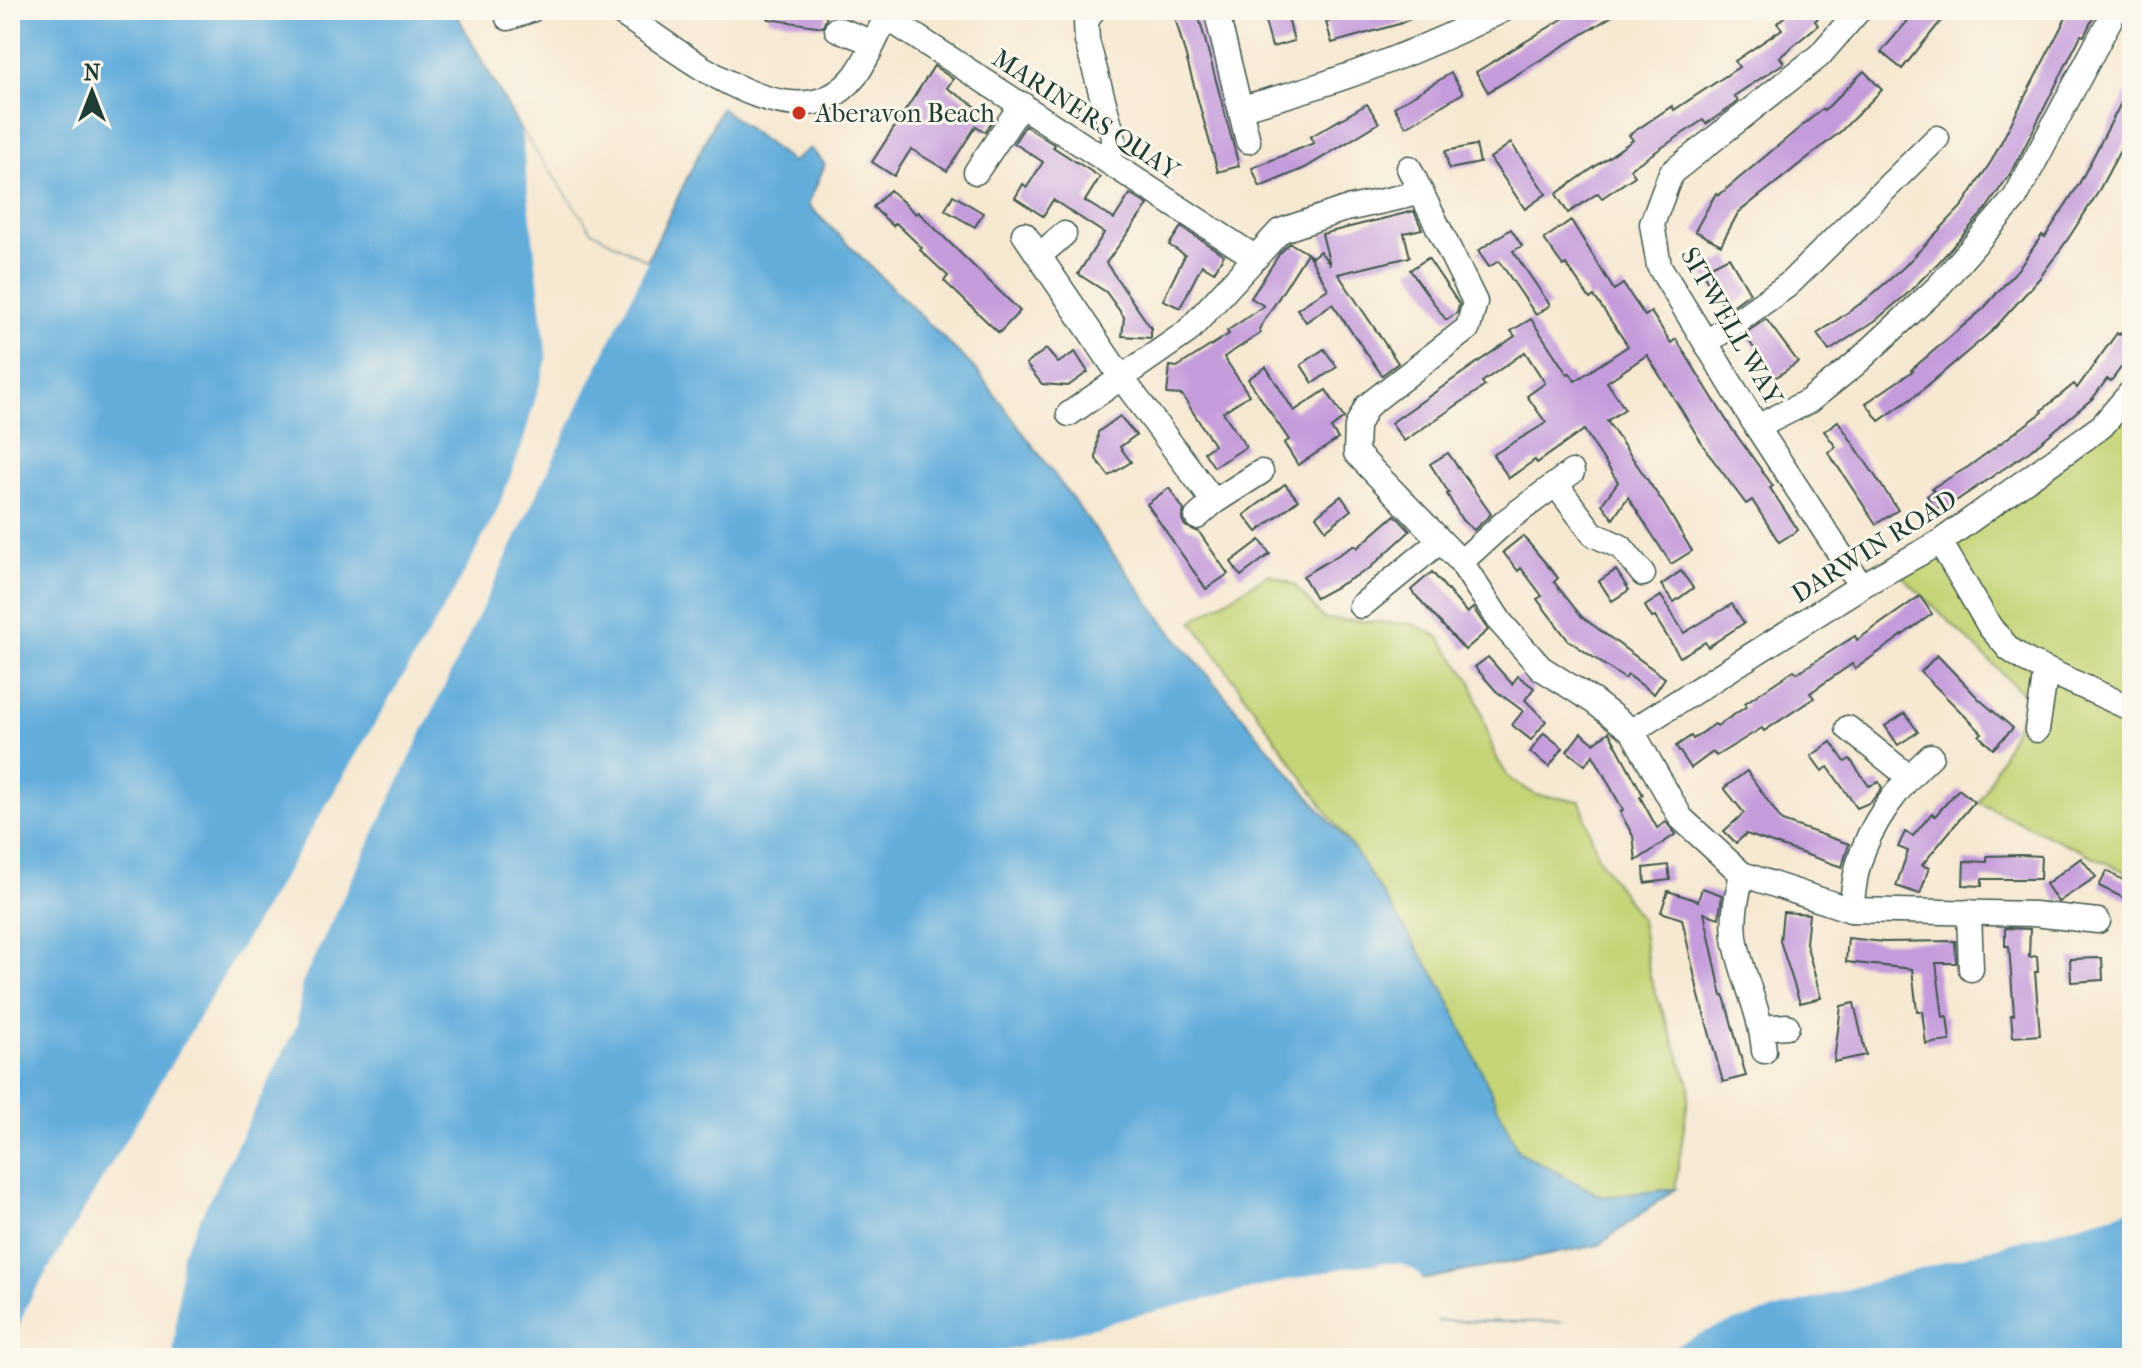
<svg xmlns="http://www.w3.org/2000/svg" width="2142" height="1368" font-family="'IM FELL French Canon',serif">
<style>
.green{fill:#c4d476;stroke:#728855;stroke-width:2}
.water{fill:#64addb;stroke:#427588;stroke-width:2}
.pier{fill:#f6e8d1}
.building{fill:#c49bdb}
.lines{fill:none;stroke-linecap:round;stroke-linejoin:round}
.minor-casing{stroke:#3f574c;stroke-width:27}
.minor{stroke:#fff;stroke-width:24}
.poi-dot{fill:#c8321e;stroke:#fbf7ec;stroke-width:3}
.labels{text-anchor:middle;stroke-width:6;stroke-linejoin:round;paint-order:stroke}
.poi-label{font-size:26px;fill:#1f3d34;stroke:#fbf7ec;text-anchor:start}
.street-label{font-size:26px;fill:#1f3d34;stroke:#fbf7ec}
</style>
<rect width="100%" height="100%" fill="#fbf7ec"/>
<filter id="ink" filterUnits="userSpaceOnUse"><feTurbulence type="fractalNoise" baseFrequency=".0125" numOctaves="2"/><feDisplacementMap in="SourceGraphic" scale="16" xChannelSelector="R" yChannelSelector="G"/><feConvolveMatrix kernelMatrix="1 2 1 2 8 2 1 2 1" color-interpolation-filters="sRGB"/></filter>
<filter id="wash" filterUnits="userSpaceOnUse"><feTurbulence type="fractalNoise" baseFrequency=".006" numOctaves="4" result="noise"/><feDisplacementMap in="SourceGraphic" scale="32" xChannelSelector="R" yChannelSelector="G"/><feGaussianBlur stdDeviation="1.8" result="paint"/><feColorMatrix in="noise" values="0 0 0 0 0 0 0 0 0 0 0 0 0 0 0 0 0 1.4 0 .05"/><feComposite in="paint" operator="in"/></filter>
<g filter="url(#wash)">
<rect width="100%" height="100%" fill="#f6e8d1"/>
<g class="green">
<polygon points="2132,409 2132,875 1979,803 2029,699 1902,576"/>
<polygon points="1269,574 1295,585 1324,619 1413,624 1438,636 1471,681 1495,755 1508,777 1536,795 1580,801 1598,857 1641,920 1650,977 1690,1086 1675,1189 1602,1197 1551,1180 1518,1151 1496,1114 1444,990 1354,850 1192,621"/>
</g>
<polygon class="water" points="10,10 454,10 521,131 592,232 647,261 721,108 792,162 810,148 825,164 808,205 978,372 1169,629 1354,850 1444,990 1518,1151 1602,1197 1675,1189 1599,1245 1302,1303 1341,1320 1624,1323 2132,1186 2132,1358 10,1358"/>
<g class="pier">
<polygon points="521,131 592,232 648,262 302,983 297,1025 182,1254 173,1358 10,1358 10,1350 27,1305 456,588 496,513 521,449 547,359"/>
<polygon points="2132,1182 2132,1209 1735,1321 1707,1331 1648,1358 980,1358 1139,1315 1347,1267 1383,1263 1400,1263 1416,1271 1426,1283 1314,1305 1342,1316 1435,1318 1437,1322 1558,1323 1575,1319 1623,1319 1696,1289"/>
</g>
<g id="blocks">
<g class="building">
<polygon points="769,10 829,10 823,27 768,19"/>
<polygon points="1173,10 1197,10 1239,166 1218,172"/>
<polygon points="1262,10 1286,10 1294,41 1272,47"/>
<polygon points="1366,10 1427,10 1428,11 1399,24 1332,43 1326,22"/>
<polygon points="1577,10 1622,10 1488,92 1476,72"/>
<polygon points="1792,10 1825,10 1815,21 1818,25 1780,57 1784,63 1734,96 1738,101 1728,109 1706,124 1703,120 1630,169 1635,176 1602,198 1598,193 1568,213 1556,194 1633,140 1629,135 1672,106 1674,110 1739,67 1735,61 1782,29 1777,23"/>
<polygon points="1917,10 1950,10 1902,69 1881,52"/>
<polygon points="2070,10 2097,10 2084,36 2081,35 2014,168 1986,209 1939,262 1907,294 1876,320 1829,351 1817,334 1867,299 1904,267 1963,205 1992,160"/>
<polygon points="934,66 953,79 947,88 994,118 985,132 976,126 947,171 911,149 894,176 872,162"/>
<polygon points="1864,71 1882,90 1840,132 1738,213 1721,245 1695,231 1716,193 1719,195 1822,109 1824,111"/>
<polygon points="1451,73 1463,93 1406,127 1394,107"/>
<polygon points="2132,82 2132,128 2097,194 2068,239 2038,280 1992,331 1915,396 1879,421 1866,403 1913,371 1911,370 1983,309 2020,267 2042,235 2045,237 2079,184"/>
<polygon points="1367,104 1379,123 1305,168 1260,187 1252,168 1314,143 1310,137"/>
<polygon points="1025,126 1055,145 1053,147 1100,177 1085,201 1114,219 1130,194 1148,205 1106,263 1151,328 1151,338 1122,336 1124,317 1106,292 1078,274 1104,233 1053,200 1043,216 1015,198 1023,184 1027,187 1043,162 1014,143"/>
<polygon points="1511,143 1546,194 1525,209 1490,158"/>
<polygon points="1476,145 1480,163 1449,169 1445,151"/>
<polygon points="890,190 916,214 918,212 1020,311 999,333 944,281 948,276 920,250 922,248 896,223 893,226 873,207"/>
<polygon points="953,195 983,213 975,227 945,210"/>
<polygon points="1414,211 1422,229 1404,233 1410,257 1338,274 1398,363 1382,375 1332,304 1306,322 1297,309 1328,289 1308,254 1312,257 1320,251 1330,265 1322,234"/>
<polygon points="1571,220 1614,290 1623,284 1645,316 1651,312 1671,343 1676,339 1730,426 1773,486 1770,488 1798,530 1779,542 1752,500 1746,504 1708,453 1647,355 1607,382 1625,409 1607,421 1664,504 1692,551 1671,564 1628,497 1613,519 1602,504 1618,482 1584,430 1537,463 1535,460 1509,478 1493,455 1546,423 1527,396 1545,383 1525,352 1482,382 1485,386 1404,441 1391,423 1515,336 1511,331 1531,319 1567,374 1570,373 1575,381 1628,346 1594,296 1590,299 1566,264 1563,266 1544,239"/>
<polygon points="1181,227 1224,255 1214,272 1202,265 1180,308 1163,300 1185,255 1169,245"/>
<polygon points="1511,229 1522,246 1513,251 1550,305 1536,315 1499,261 1489,267 1478,251"/>
<polygon points="1290,243 1307,253 1259,329 1261,333 1224,357 1249,395 1223,412 1246,447 1214,467 1204,452 1214,445 1182,395 1167,394 1170,366 1177,367 1229,334 1227,331 1264,306 1251,298 1280,253"/>
<polygon points="1729,257 1750,293 1727,310 1701,271"/>
<polygon points="1428,258 1459,304 1457,313 1446,320 1410,270"/>
<polygon points="2132,318 2132,353 2111,381 2107,379 2093,398 2030,451 1944,509 1942,505 1936,509 1927,496 1934,491 1932,488 1968,467 2043,412 2042,410 2074,384 2077,388 2117,333 2119,335"/>
<polygon points="1766,319 1798,362 1775,378 1744,334"/>
<polygon points="1046,349 1058,363 1075,352 1088,372 1068,386 1042,384 1026,364"/>
<polygon points="1324,349 1337,367 1313,383 1301,365"/>
<polygon points="1266,367 1294,411 1326,390 1344,418 1331,428 1338,439 1298,465 1284,443 1289,440 1248,379"/>
<polygon points="1120,416 1136,435 1120,447 1131,462 1109,476 1096,459 1098,432"/>
<polygon points="1838,421 1898,510 1876,524 1828,452 1836,447 1824,431"/>
<polygon points="1448,453 1491,514 1474,530 1462,520 1447,494 1449,493 1430,464"/>
<polygon points="1285,484 1298,500 1257,532 1244,515"/>
<polygon points="1169,488 1184,510 1182,519 1185,526 1199,532 1228,574 1206,589 1147,504"/>
<polygon points="1341,496 1351,510 1326,530 1316,516"/>
<polygon points="1395,515 1410,531 1369,569 1316,598 1303,576 1355,545 1357,548"/>
<polygon points="1523,536 1558,578 1554,582 1582,617 1665,678 1654,694 1628,675 1625,679 1568,640 1537,599 1542,596 1521,568 1518,571 1503,552"/>
<polygon points="1260,540 1270,554 1241,576 1231,562"/>
<polygon points="1616,570 1629,590 1612,601 1599,581"/>
<polygon points="1681,571 1693,588 1674,602 1661,585"/>
<polygon points="1432,572 1467,613 1473,608 1488,630 1465,650 1411,590"/>
<polygon points="1661,596 1684,633 1732,604 1744,623 1708,647 1705,642 1680,657 1655,617 1652,618 1645,606"/>
<polygon points="1920,596 1932,614 1855,669 1852,664 1810,693 1814,698 1764,731 1762,728 1716,756 1713,752 1691,768 1676,746 1691,736 1693,739 1715,724 1717,726 1747,706 1745,703 1794,670 1797,673 1855,636 1857,640"/>
<polygon points="1937,655 1980,700 2013,728 1993,749 1979,736 1982,733 1921,672"/>
<polygon points="1488,657 1512,684 1518,676 1534,688 1525,700 1546,721 1531,740 1512,725 1523,711 1496,691 1475,667"/>
<polygon points="1905,713 1918,732 1898,745 1885,726"/>
<polygon points="1609,732 1643,795 1640,797 1657,828 1666,822 1676,834 1636,861 1633,836 1620,812 1623,810 1593,755 1585,765 1567,751 1581,733 1594,743"/>
<polygon points="1544,733 1563,748 1549,767 1530,752"/>
<polygon points="1831,742 1845,762 1850,759 1869,786 1879,782 1882,788 1871,802 1857,808 1828,767 1822,771 1811,756"/>
<polygon points="1747,771 1782,821 1849,844 1842,867 1746,834 1736,843 1724,831 1744,813 1724,788"/>
<polygon points="1959,789 1974,802 1922,865 1929,868 1920,894 1896,886 1908,851 1898,847 1905,832 1913,836 1932,813 1935,816"/>
<polygon points="2021,855 2041,856 2040,879 1982,879 1982,886 1963,885 1964,861 1987,862 1987,856"/>
<polygon points="2081,858 2096,877 2058,902 2046,884"/>
<polygon points="1668,865 1670,880 1645,883 1644,868"/>
<polygon points="2107,871 2132,885 2132,902 2099,886"/>
<polygon points="1702,888 1722,895 1719,918 1704,913 1722,996 1724,996 1746,1076 1723,1082 1699,996 1682,919 1661,912 1668,891 1698,901"/>
<polygon points="1783,912 1809,914 1806,943 1821,998 1800,1003 1780,941"/>
<polygon points="2005,928 2030,929 2029,957 2037,956 2038,972 2035,972 2040,1035 2013,1037 2011,1015 2014,1015 2009,946 2005,946"/>
<polygon points="1848,938 1884,942 1955,941 1956,963 1936,963 1943,1017 1947,1016 1950,1041 1926,1044 1922,1011 1917,1011 1912,969 1846,962"/>
<polygon points="2102,958 2103,980 2071,982 2070,959"/>
<polygon points="1854,1003 1866,1055 1834,1062 1841,1006"/>
</g>
</g>
</g>
<g filter="url(#ink)">
<use href="#blocks" fill-opacity="0" stroke="#3f574c" stroke-width="2"/>
<g class="lines">
<defs>
<g id="minor">
<path d="M616,10C674,45 793,154 855,76C866,62 881,28 889,10"/>
<polyline points="1093,10 1086,22 1087,41 1114,140 1107,159"/>
<polyline points="1216,10 1248,141"/>
<polyline points="1859,10 1819,56 1671,173 1652,224 1659,266 1757,427 1861,586"/>
<polyline points="886,17 1256,258"/>
<polyline points="508,18 531,10"/>
<polyline points="837,29 872,42"/>
<path d="M1241,108C1332,85 1419,52 1503,10"/>
<polyline points="1409,168 1475,302 1468,328 1367,406 1357,426 1356,453 1461,562 1501,623 1541,668 1593,701 1632,731 1681,818 1742,874 1851,910 2034,914 2098,921"/>
<polyline points="976,172 1022,104"/>
<polyline points="1024,234 1121,377 1214,502"/>
<polyline points="1040,255 1064,234"/>
<polyline points="1706,343 1788,285 1937,138"/>
<polyline points="1069,414 1187,332 1280,231 1342,210 1419,193"/>
<polyline points="1757,427 1809,401 1854,365 1938,287 2015,198 2115,10"/>
<polyline points="1557,486 1593,534 1621,547 1643,574"/>
<polyline points="1197,517 1214,502 1261,472"/>
<polyline points="1940,542 1990,627 2009,649 2027,661 2132,709"/>
<polyline points="1461,562 1506,521 1572,472"/>
<polyline points="1361,606 1440,541"/>
<polyline points="1848,728 1908,776"/>
<polyline points="2037,730 2046,670"/>
<polyline points="1632,731 1861,586 1940,542 2102,426 2132,391"/>
<path d="M1742,874C1736,899 1731,924 1737,948C1745,983 1761,1014 1764,1051"/>
<path d="M1851,910C1853,895 1854,880 1858,866C1869,824 1900,784 1931,756"/>
<polyline points="1969,912 1971,969"/>
<polyline points="1762,1028 1787,1026"/>
</g>
</defs>
<use href="#minor" class="minor-casing"/>
<use href="#minor" class="minor"/>
</g>
</g>
<circle class="poi-dot" cx="799" cy="113" r="8"/>
<g class="labels">
<g class="poi-label">
<text x="815" y="122">Aberavon Beach</text>
</g>
<g class="street-label">
<text transform="translate(1086 114) rotate(33)" y="9">MARINERS QUAY</text>
<text transform="translate(1732 326) rotate(60)" y="9">SITWELL WAY</text>
<text transform="translate(1874 546) rotate(-32)" y="9">DARWIN ROAD</text>
</g>
</g>
<rect width="2142" height="1368" fill="none" stroke="#fbf7ec" stroke-width="40"/>
<g transform="translate(92 92)" stroke="#fbf7ec" stroke-width="6" paint-order="stroke">
<path d="M0-6L14 30L0 20L-14 30Z" fill="#1f3d34"/>
<text y="-12" font-size="22" font-weight="bold" text-anchor="middle" fill="#1f3d34">N</text>
</g>
</svg>
